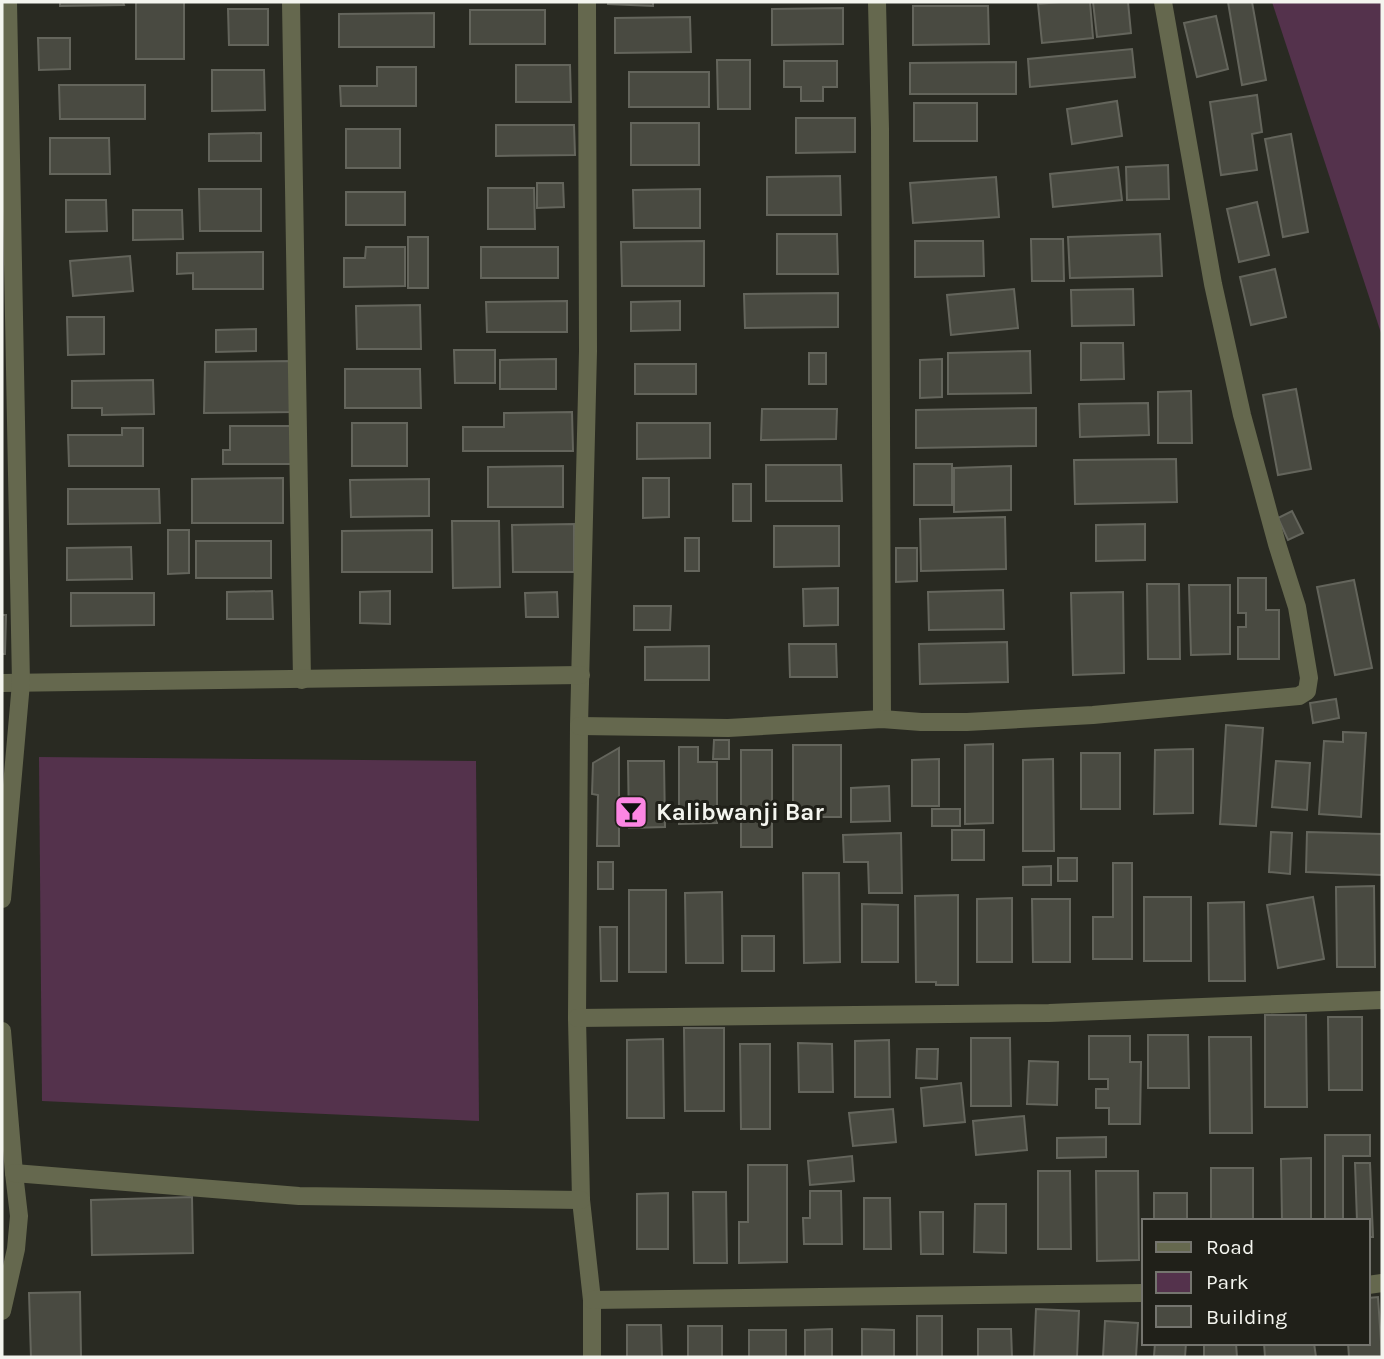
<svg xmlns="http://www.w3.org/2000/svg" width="1384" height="1359" font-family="Karla,sans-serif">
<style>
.green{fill:#54324c}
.building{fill:#494a41;stroke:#64655c;stroke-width:2}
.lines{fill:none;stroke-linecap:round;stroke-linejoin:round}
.minor{stroke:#65684e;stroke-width:18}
.labels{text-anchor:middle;stroke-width:6;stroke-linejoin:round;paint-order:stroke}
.poi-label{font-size:24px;font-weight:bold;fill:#f4f5ef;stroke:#202019;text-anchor:start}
</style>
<rect width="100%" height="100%" fill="#292a22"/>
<g class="green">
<polygon points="1272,2 1382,2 1382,336"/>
<polygon points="39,757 476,761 479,1121 42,1101"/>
</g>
<g class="building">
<polygon points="60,2 123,2 124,5 60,6"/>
<rect x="136" y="2" width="48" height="57"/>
<polygon points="608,2 653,2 653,6 608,4"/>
<polygon points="1060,2 1090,2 1093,38 1042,43 1038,4"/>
<polygon points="1093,2 1128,2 1131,33 1097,37"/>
<polygon points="1228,2 1252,2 1266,80 1242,85"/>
<polygon points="913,6 988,6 989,44 913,45"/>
<polygon points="843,8 843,44 772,45 772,9"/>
<polygon points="228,9 268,9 268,45 229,45"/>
<rect x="470" y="10" width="75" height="34"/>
<polygon points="434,13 434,47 339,47 339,14"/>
<polygon points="1216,16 1228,69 1197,77 1184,23"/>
<polygon points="690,17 691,52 615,53 615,18"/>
<polygon points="38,38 70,38 70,69 39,70"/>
<polygon points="1132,49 1135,77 1030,87 1028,59"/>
<polygon points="717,60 750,60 750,109 718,109"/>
<polygon points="784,61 837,61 837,87 823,87 823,101 801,101 801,87 784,87"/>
<polygon points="1016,62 1016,94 910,94 910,63"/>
<polygon points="516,65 570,65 571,102 516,102"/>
<polygon points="377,67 416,67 416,106 341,106 340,86 377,86"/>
<polygon points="212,70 264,70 265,110 212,111"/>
<rect x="629" y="72" width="80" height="35"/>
<polygon points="59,85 145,85 145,119 60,119"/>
<polygon points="1257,95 1262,132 1252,134 1257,170 1221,175 1210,102"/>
<polygon points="1117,101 1122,136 1072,144 1067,109"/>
<rect x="914" y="103" width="63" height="38"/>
<polygon points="796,118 855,118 855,152 796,153"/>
<rect x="631" y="123" width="68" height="42"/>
<polygon points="496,125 574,125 575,155 496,156"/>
<rect x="346" y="129" width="54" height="39"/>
<polygon points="261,133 261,161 209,161 209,134"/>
<polygon points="1291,134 1308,232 1283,237 1265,139"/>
<polygon points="50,138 109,138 110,174 50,174"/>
<polygon points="1168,165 1169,199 1127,200 1126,167"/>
<polygon points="1118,167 1122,200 1053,207 1050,174"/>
<polygon points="840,176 841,215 767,215 767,177"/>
<polygon points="996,177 999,217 913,223 910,183"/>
<polygon points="537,183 563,183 564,207 537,208"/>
<polygon points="488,188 534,188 535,229 488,229"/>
<polygon points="199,189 261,189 261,231 200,231"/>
<polygon points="700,189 700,228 634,228 633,190"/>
<rect x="346" y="192" width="59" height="33"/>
<polygon points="66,200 106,200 107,231 66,232"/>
<polygon points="1257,202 1269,255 1239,262 1227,209"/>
<polygon points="133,210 182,210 183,239 133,240"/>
<polygon points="777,234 837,234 838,274 777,274"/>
<polygon points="1160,234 1162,276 1070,278 1068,237"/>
<rect x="408" y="237" width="20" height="51"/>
<polygon points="1031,239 1063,239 1064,281 1032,281"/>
<polygon points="704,241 704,286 622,286 621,242"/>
<polygon points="915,241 983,241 984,276 915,277"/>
<polygon points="366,247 405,247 405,286 344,287 344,258 365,258"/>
<rect x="481" y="247" width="77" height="31"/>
<polygon points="263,252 263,289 193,289 193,273 177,274 177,253"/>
<polygon points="130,256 133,291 73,296 70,261"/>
<polygon points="1275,269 1286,317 1251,325 1240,277"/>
<polygon points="1014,289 1018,328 951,335 947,295"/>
<polygon points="1133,289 1134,325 1072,326 1071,290"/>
<polygon points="838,293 838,327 745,328 744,294"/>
<polygon points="567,301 567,332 487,332 486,302"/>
<polygon points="680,301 680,330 631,331 631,302"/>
<polygon points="420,305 421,349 357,349 356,306"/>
<polygon points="67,317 104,317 104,354 68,355"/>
<polygon points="256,329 256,351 216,352 216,330"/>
<polygon points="1081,343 1123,343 1124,379 1081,380"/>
<polygon points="454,350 495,350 495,383 455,383"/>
<polygon points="1030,351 1031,393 948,394 948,353"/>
<rect x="809" y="353" width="17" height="31"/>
<polygon points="556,359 556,389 500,389 500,360"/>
<polygon points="942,359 942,397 920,398 920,360"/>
<polygon points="293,361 293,412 204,413 205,362"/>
<rect x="635" y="364" width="61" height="30"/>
<polygon points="345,369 420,369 421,408 345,408"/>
<polygon points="153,380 154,414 102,415 102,408 72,408 72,381"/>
<polygon points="1296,389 1311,469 1278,475 1263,395"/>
<polygon points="1191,391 1192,443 1158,443 1158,392"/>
<polygon points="1148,403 1149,435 1080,437 1079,404"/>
<polygon points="1036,408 1036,446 916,448 916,410"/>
<polygon points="762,409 837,409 836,439 761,440"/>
<polygon points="572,412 573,451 463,451 463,427 504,427 504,413"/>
<rect x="352" y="423" width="55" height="43"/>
<polygon points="637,423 710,423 710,458 637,459"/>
<polygon points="230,426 293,426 293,464 223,464 223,450 230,450"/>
<polygon points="122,428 143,428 143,466 69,466 68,435 122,435"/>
<polygon points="1176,459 1177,502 1075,504 1074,460"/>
<rect x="914" y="464" width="38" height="41"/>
<polygon points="766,465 841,465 842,501 766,501"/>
<polygon points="563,466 563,507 488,507 488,467"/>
<polygon points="1011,466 1011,510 954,512 954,468"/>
<polygon points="283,478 283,523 192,523 192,479"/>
<polygon points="643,478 669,478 669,517 643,518"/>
<polygon points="429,479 429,516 351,517 350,480"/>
<rect x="733" y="484" width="18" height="37"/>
<polygon points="68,489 159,489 160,523 68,524"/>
<polygon points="1292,511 1303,533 1288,540 1278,518"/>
<polygon points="1005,517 1006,569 921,571 920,519"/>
<polygon points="452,521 499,521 500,587 453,588"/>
<polygon points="574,524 574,572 513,572 512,525"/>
<polygon points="1145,524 1145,560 1096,561 1096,525"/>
<polygon points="774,526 839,526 839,566 774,567"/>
<polygon points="168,530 189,530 189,573 168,574"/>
<polygon points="432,530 432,572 342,572 342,531"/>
<rect x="685" y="538" width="14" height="33"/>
<rect x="196" y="541" width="75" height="37"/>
<polygon points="131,547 132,579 67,580 67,548"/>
<polygon points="896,548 917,548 917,581 896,582"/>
<polygon points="1238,578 1266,578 1266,610 1279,610 1279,659 1238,659 1238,627 1246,627 1246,613 1238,613"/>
<polygon points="1354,580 1372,668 1335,675 1317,587"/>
<polygon points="1147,584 1179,584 1180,659 1148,659"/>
<polygon points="1189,585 1230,585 1230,654 1191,655"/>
<polygon points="838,588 838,625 804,626 803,589"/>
<polygon points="1003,590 1004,629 929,630 928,592"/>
<polygon points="272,591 273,619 227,619 227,592"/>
<polygon points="390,591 390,624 360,623 360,592"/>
<polygon points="557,592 558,617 526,617 525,593"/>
<polygon points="1123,592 1124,673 1073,675 1071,593"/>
<polygon points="71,593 154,593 154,625 71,626"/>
<polygon points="634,606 671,606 670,630 634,630"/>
<polygon points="2,615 6,615 5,654 2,654"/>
<polygon points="1007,642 1008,682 920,684 919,644"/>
<polygon points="789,644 836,644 837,677 790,677"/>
<polygon points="709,646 709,680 645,680 645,647"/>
<polygon points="1336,699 1339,718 1313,723 1310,703"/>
<polygon points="1226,725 1263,728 1256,826 1220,824"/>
<polygon points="1343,732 1366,733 1361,817 1319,814 1324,741 1343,742"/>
<polygon points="714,740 729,740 729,759 713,759"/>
<polygon points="993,744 993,823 965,824 965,745"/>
<rect x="793" y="745" width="48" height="72"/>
<polygon points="679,747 698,747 698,762 717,762 717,823 679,824"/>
<polygon points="619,748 619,846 597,846 598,795 592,794 593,763"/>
<polygon points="1193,749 1193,813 1154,814 1155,750"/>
<rect x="741" y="750" width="31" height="97"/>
<rect x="1081" y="753" width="39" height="56"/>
<polygon points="939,759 939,806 912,806 912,760"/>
<polygon points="1053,759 1054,851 1023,851 1023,760"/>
<polygon points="628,761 664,761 665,827 629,828"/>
<polygon points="1276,761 1310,763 1307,810 1272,807"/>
<polygon points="889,786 890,821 851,822 851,788"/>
<rect x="932" y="809" width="28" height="17"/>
<rect x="952" y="830" width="32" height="30"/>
<polygon points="1271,832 1292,833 1290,874 1269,872"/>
<polygon points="1307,832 1382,834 1382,875 1306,872"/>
<polygon points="901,833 902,893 869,893 868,862 844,862 843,835"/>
<rect x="1058" y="858" width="19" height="23"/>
<rect x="598" y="862" width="15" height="27"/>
<polygon points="1113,863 1132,863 1132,959 1093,959 1093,917 1113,917"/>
<polygon points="1051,866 1051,885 1023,885 1023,867"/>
<polygon points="803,873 839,873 840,962 804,963"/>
<polygon points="1374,886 1375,967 1337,967 1336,887"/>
<rect x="629" y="890" width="37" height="82"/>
<polygon points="722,892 723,963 686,963 685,893"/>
<polygon points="958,895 958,985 936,985 936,982 916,982 915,896"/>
<rect x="1144" y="897" width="47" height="64"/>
<polygon points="1313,897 1324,959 1278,968 1267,905"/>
<polygon points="1012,898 1012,962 977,962 977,899"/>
<polygon points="1032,899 1070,899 1070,962 1033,962"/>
<polygon points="1244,902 1245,981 1209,981 1208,903"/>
<polygon points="862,904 898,905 898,962 862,962"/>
<polygon points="600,927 617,927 617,981 601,981"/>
<rect x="742" y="936" width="32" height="35"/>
<polygon points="1265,1015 1306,1015 1307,1107 1265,1107"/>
<polygon points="1328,1017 1362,1017 1362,1090 1329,1090"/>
<polygon points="684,1028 724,1028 724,1111 685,1111"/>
<polygon points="1148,1035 1188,1035 1189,1088 1148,1088"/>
<polygon points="1089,1036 1130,1036 1130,1062 1141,1062 1140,1124 1109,1124 1109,1108 1096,1108 1096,1089 1108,1089 1108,1079 1089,1079"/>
<polygon points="1209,1037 1251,1037 1252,1133 1210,1133"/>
<polygon points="971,1038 1010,1038 1011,1106 971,1106"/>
<polygon points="663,1039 664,1118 627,1118 627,1040"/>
<polygon points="889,1040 890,1097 855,1097 855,1041"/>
<polygon points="798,1043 832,1044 833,1092 799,1092"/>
<polygon points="740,1044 770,1044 770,1129 741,1129"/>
<polygon points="917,1049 938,1049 937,1079 916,1078"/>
<polygon points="1029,1061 1058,1062 1057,1105 1027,1104"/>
<polygon points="961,1083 965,1122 924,1126 921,1088"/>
<polygon points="893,1109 896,1142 853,1146 849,1113"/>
<polygon points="1024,1116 1027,1150 976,1155 973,1121"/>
<polygon points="1325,1135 1370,1135 1370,1156 1343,1156 1343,1221 1325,1221"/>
<polygon points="1106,1137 1106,1157 1057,1158 1057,1138"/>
<polygon points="852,1156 854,1181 810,1185 808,1161"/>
<polygon points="1311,1158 1311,1221 1282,1221 1281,1159"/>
<polygon points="1355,1163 1370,1163 1373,1237 1368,1237 1368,1221 1357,1221"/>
<polygon points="748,1165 787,1165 787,1262 739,1263 739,1222 748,1222"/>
<polygon points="1211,1168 1253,1168 1253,1221 1224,1221 1224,1219 1211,1219"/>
<polygon points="1038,1171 1070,1171 1071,1249 1038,1249"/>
<polygon points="1096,1171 1138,1171 1139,1260 1097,1261"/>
<polygon points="810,1191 841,1191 842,1244 804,1244 803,1218 810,1218"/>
<polygon points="693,1192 726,1192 727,1263 694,1263"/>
<polygon points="668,1193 668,1249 637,1249 637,1194"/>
<rect x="1154" y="1193" width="33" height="28"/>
<polygon points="192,1197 193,1253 92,1255 91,1200"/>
<polygon points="864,1198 890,1198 891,1249 864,1249"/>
<polygon points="975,1204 1006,1204 1006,1253 974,1252"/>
<polygon points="920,1212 943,1212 943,1254 921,1254"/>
<polygon points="80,1292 81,1357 31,1357 29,1293"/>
<polygon points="1378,1297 1382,1357 1349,1357 1348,1343 1368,1343 1368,1298"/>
<polygon points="1036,1309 1079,1311 1077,1357 1034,1357"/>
<rect x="917" y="1316" width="25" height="41"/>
<polygon points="1105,1321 1138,1323 1136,1357 1103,1357"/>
<polygon points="627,1325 661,1325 662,1357 627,1357"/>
<rect x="688" y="1326" width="34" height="31"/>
<polygon points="832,1329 832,1357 805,1357 805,1330"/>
<polygon points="862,1329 894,1330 894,1357 862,1357"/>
<polygon points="978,1329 1011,1329 1012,1357 978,1357"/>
<rect x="749" y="1330" width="37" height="27"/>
<polygon points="1155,1343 1186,1343 1185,1357 1154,1356"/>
<polygon points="1204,1343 1236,1343 1237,1357 1204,1357"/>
<polygon points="1264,1343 1314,1343 1316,1357 1265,1357"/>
</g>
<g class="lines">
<g class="minor">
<polyline points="291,2 302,680"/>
<polyline points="587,2 588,351 579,726 577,1018 581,1200 592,1300 592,1357"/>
<polyline points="877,2 880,129 882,719"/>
<polyline points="2,683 581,675"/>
<polyline points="579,726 728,728 882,719 921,722 967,722 1093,715 1299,696 1307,691 1309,678 1297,607 1277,544 1242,415 1213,284 1163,2"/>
<polyline points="2,899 21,683 8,2"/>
<polyline points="577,1018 1049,1013 1382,1000"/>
<polyline points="2,1031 14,1173 19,1216 16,1249 2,1311"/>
<polyline points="14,1173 299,1196 581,1200"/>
<polyline points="1368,1285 1382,1283"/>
<polyline points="592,1300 1144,1293"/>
</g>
</g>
<defs>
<symbol id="bar-square" viewBox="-11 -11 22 22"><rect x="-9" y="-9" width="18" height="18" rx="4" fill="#fc86e3" stroke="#202019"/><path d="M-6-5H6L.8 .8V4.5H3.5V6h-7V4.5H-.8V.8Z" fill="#111"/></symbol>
</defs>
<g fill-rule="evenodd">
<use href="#bar-square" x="612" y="793" width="38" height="38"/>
</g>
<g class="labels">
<g class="poi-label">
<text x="656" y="820">Kalibwanji Bar</text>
</g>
</g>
<rect width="1384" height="1359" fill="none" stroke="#f4f5ef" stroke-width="7"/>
<rect x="1142" y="1219" width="228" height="126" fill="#202019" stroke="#75756f" stroke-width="2"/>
<rect x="1156" y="1242" width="35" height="10" fill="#65684e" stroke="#75756f" stroke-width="2"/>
<text x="1206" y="1254" font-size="21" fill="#f4f5ef">Road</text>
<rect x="1156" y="1272" width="35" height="21" fill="#54324c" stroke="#75756f" stroke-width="2"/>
<text x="1206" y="1289" font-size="21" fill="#f4f5ef">Park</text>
<rect x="1156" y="1306" width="35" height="21" fill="#494a41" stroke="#75756f" stroke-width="2"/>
<text x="1206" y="1324" font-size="21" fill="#f4f5ef">Building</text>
</svg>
